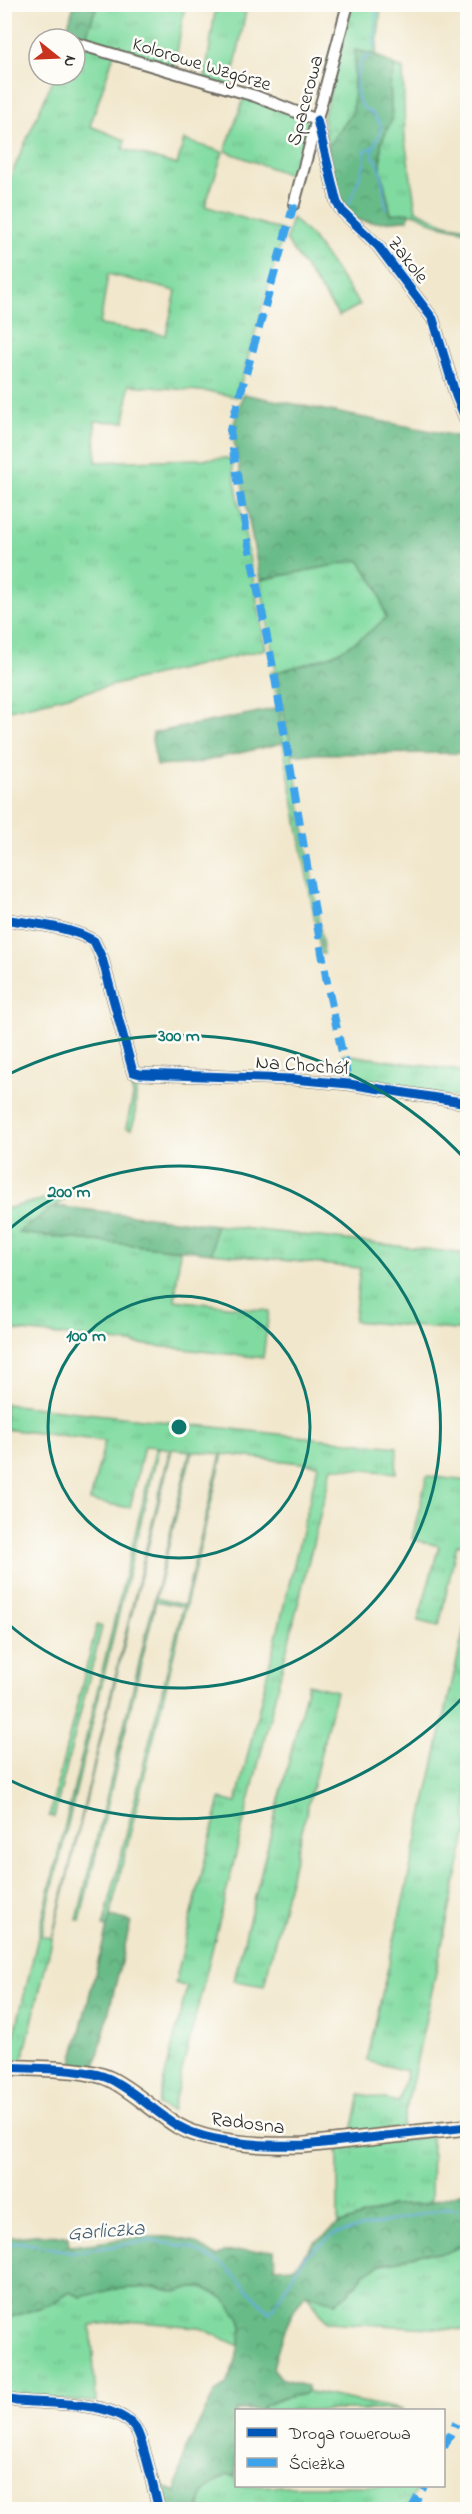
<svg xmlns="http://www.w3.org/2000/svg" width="472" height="2514" font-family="'Indie Flower',sans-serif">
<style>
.grass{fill:url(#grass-tufts);stroke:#568366;stroke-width:1.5;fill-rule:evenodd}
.forest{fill:url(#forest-crowns);stroke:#4a7359;stroke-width:1.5}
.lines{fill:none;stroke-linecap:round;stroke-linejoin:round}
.stream{stroke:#68aede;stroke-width:2}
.street-casing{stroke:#706d63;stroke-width:14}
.secondary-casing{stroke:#706d63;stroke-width:18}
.street{stroke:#fff;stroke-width:10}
.secondary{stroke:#fce5c4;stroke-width:15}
.quiet{stroke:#3ea3eb;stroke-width:8;stroke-dasharray:15 8;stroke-linecap:butt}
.cycleway-casing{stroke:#fdfcf7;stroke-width:13}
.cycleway{stroke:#0057b8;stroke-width:9}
.ring{fill:none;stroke:#0f766e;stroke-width:3}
.labels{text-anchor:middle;stroke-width:5;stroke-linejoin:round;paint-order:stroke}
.street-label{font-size:20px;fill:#2b2b2b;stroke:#fdfcf7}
.water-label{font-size:21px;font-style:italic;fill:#435f73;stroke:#fdfcf7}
.centre{fill:#0f766e;stroke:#fdfcf7;stroke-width:3}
.ring-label{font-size:18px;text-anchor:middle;font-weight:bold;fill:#0f766e;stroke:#fdfcf7;stroke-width:5;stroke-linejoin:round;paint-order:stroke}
</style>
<defs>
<pattern id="grass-tufts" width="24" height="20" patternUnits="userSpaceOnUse" patternTransform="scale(1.5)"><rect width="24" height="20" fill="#81dba1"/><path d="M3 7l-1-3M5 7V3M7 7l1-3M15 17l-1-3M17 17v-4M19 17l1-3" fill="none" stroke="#70bc8b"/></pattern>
<pattern id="forest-crowns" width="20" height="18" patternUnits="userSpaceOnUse" patternTransform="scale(1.5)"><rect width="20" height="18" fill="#68bb87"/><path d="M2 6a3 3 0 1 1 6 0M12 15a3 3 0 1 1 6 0" fill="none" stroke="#56986f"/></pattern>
</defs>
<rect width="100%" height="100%" fill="#fdfcf7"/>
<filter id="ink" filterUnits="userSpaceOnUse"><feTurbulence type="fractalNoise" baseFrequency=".0167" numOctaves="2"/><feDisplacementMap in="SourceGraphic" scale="12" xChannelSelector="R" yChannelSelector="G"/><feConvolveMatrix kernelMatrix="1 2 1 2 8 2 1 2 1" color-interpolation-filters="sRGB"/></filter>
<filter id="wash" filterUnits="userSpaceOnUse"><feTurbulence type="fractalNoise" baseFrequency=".008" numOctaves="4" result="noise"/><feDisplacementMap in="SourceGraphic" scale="24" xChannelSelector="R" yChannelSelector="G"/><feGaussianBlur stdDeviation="1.35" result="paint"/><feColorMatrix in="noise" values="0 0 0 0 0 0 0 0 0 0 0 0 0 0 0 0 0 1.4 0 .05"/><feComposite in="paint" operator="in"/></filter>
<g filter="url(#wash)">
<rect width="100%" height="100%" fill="#f1e7cc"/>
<g class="grass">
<path d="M97,5H185L174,70L115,51L90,126L125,140L123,149L177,165L184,140L223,152L205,206L284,231L237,397L212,392L129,385L125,422L95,421L96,462L231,458L266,649L5,711V189L55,75H75V42H84ZM108,274L176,291L166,335L100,325Z"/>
<polygon points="216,5 247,5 231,87 205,79"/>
<polygon points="352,5 381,7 376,55 355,50 353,112 328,146 323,118"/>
<polygon points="395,66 403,68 405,140 416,210 445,224 467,228 467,231 435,224 417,214 391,214 381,170 381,143 392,119 390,85"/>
<polygon points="246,92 316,115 298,178 225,151"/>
<polygon points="292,218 312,237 360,305 339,316 286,240"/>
<polygon points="359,560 377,587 386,618 352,647 316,663 276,673 292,754 324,954 321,954 283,743 279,708 271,672 276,672 260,580"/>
<polygon points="343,1054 467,1072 467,1099 350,1082"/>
<polygon points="130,1077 137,1077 135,1118 131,1129 126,1128 133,1096"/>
<polygon points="77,1191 18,1233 180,1250 175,1300 269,1311 263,1358 5,1329 5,1209"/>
<polygon points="215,1225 467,1254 467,1331 354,1321 360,1268 212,1253"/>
<path d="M5,1404L397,1447L396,1473L332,1467L172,2111L158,2105L187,1987L175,1983L220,1799L236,1803L318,1465L223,1454L107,1928L103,1927L183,1607L156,1601L80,1921L77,1920L190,1451L172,1449L22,2063L8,2062L156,1447L144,1446L130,1508L90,1501L105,1441L5,1429ZM159,1447L170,1449L52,1938L41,1936ZM192,1451L221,1454L184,1605L156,1598Z"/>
<polygon points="427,1476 467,1481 467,1546 457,1544 439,1626 418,1621 439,1546 412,1539"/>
<polygon points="467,1616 467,1830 402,2128 352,2132 360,2094 399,2102 407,2071 367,2061"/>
<polygon points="97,1625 102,1627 54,1817 49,1816"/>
<polygon points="308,1684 336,1691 264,1986 234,1981"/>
<polygon points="432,2136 431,2200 424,2204 391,2206 338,2225 338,2149"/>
<polygon points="467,2243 467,2330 327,2322 306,2294 335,2302 348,2294 365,2273 381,2264 398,2261 423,2253 446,2253"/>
<polygon points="156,2287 176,2292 188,2288 205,2288 225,2299 240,2319 242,2328 239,2346 198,2327 128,2321 91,2325 96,2402 39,2399 5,2393 5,2323 14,2316 51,2304 70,2292 81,2297 114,2289"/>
<polygon points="307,2391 403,2410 263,2410 263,2406 283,2398 304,2394"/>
<path d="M227,2474L236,2477L237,2486H419L408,2506L430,2509L200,2510C199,2492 213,2483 227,2474Z"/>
</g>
<g class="forest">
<polygon points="74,5 97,5 84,42 64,39"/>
<path d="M355,50L376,55L395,66L390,85L392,119L381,143V170L391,214L409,212L408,220C392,220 367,226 352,217C337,209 332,163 328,146L353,112Z"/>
<path d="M243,394L467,438V753L292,754L276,672C325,660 348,652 386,618L377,587L359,560L260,580L232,430Z"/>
<polygon points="279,708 283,743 192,764 157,766 152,740 153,733"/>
<polygon points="55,1206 215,1225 212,1253 17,1233"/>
<polygon points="110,1916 131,1921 95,2068 71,2066"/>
<path d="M467,2191V2243L446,2253H423L398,2261L381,2264L365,2273L348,2294L335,2302L306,2294C289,2313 279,2343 273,2368L281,2378L307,2387V2391L304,2394L283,2398L263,2406L262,2410H237L236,2477L227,2474C213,2483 199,2492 200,2509H162L154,2482L158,2479L168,2488L176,2492L185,2451L215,2392L226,2385L236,2360L242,2328L240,2319L225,2299L205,2288H188L176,2292L156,2287L114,2289L81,2297L70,2292L51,2304L14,2316L5,2323V2238L35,2235L68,2236L69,2246C106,2243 153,2230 189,2241C198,2243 208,2252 217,2257L224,2252L274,2250L275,2268L295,2267L313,2244L338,2225L391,2206L424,2204Z"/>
</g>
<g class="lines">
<g class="stream">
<polyline points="374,49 376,11"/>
<path d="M370,56C352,61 355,94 362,107L373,114L381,125C381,137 371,145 373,157C384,163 382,196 387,209"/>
<polyline points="349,204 364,165 365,151 373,147"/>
<polyline points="4,2246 20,2242 73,2252 151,2241 190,2247 226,2267 270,2313 305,2256 335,2234 446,2208 468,2209"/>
</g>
</g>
</g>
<g filter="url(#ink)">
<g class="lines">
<defs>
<g id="street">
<polyline points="75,43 255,96 317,120"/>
<polyline points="317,120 337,203 342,211 378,246 433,319 456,396 468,425"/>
<polyline points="294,204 348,4"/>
<path d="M4,919C34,924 68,926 94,941L102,958L133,1072L140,1074L292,1079L349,1084L468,1103"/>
<path d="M4,2398L16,2401C48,2404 117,2400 136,2429C144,2442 154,2491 159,2510"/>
</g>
<path id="secondary" d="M4,2067C33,2069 85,2067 110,2079C134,2091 155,2112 178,2126C211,2145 268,2146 305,2145L468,2127"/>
</defs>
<use href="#street" class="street-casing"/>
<use href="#secondary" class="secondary-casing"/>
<use href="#street" class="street"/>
<use href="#secondary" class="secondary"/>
<g class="quiet">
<polyline points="294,204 230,430 245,525 275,678 328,988 349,1084"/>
<polyline points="444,2447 456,2423"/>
<polyline points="411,2510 424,2486"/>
</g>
<defs>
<g id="cycleway">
<polyline points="317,120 337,203 342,211 378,246 433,319 456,396 468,425"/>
<path d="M4,919C34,924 68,926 94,941L102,958L133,1072L140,1074L292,1079L349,1084L468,1103"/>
<path d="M4,2067C33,2069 85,2067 110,2079C134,2091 155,2112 178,2126C211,2145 268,2146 305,2145L468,2127"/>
<path d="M4,2398L16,2401C48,2404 117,2400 136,2429C144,2442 154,2491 159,2510"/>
</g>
</defs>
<use href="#cycleway" class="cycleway-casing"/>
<use href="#cycleway" class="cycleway"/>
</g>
</g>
<g class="ring">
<circle cx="179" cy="1427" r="131"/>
<path d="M6 1232A261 261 0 1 1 6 1622"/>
<path d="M466 1694A392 392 0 0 1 7 1779M7 1075A392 392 0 0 1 466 1160"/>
</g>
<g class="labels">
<g class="street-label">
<text transform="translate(202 63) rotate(17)" y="7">Kolorowe Wzgórze</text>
<text transform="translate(304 100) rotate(-75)" y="7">Spacerowa</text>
<text transform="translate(409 259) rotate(52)" y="7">Zakole</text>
<text transform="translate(302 1064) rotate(4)" y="7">Na Chochół</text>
<text transform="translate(248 2122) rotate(7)" y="7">Radosna</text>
</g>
<g class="water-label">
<text transform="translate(106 2230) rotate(-4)" y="7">Garliczka</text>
</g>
</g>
<circle cx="179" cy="1427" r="9" class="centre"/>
<g class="ring-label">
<text x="179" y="1041">300 m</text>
<text x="69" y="1197">200 m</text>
<text x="86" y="1341">100 m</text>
</g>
<rect width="472" height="2514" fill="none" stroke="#fdfcf7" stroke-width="24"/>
<rect x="235" y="2409" width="210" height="78" fill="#fdfcf7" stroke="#a9a8a5" stroke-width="1.5"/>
<rect x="247" y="2428" width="30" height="9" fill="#0057b8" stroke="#a9a8a5" stroke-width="1.5"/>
<text x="289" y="2439" font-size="18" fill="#2b2b2b">Droga rowerowa</text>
<rect x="247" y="2458" width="30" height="9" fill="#3ea3eb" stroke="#a9a8a5" stroke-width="1.5"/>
<text x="289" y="2469" font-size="18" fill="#2b2b2b">Ścieżka</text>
<g transform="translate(57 57) rotate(108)"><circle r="28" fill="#fdfcf7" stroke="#a9a8a5" stroke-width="1.5"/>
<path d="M0-4.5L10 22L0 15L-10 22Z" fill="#c8321e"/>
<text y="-9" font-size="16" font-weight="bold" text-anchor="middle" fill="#2b2b2b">N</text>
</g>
</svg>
